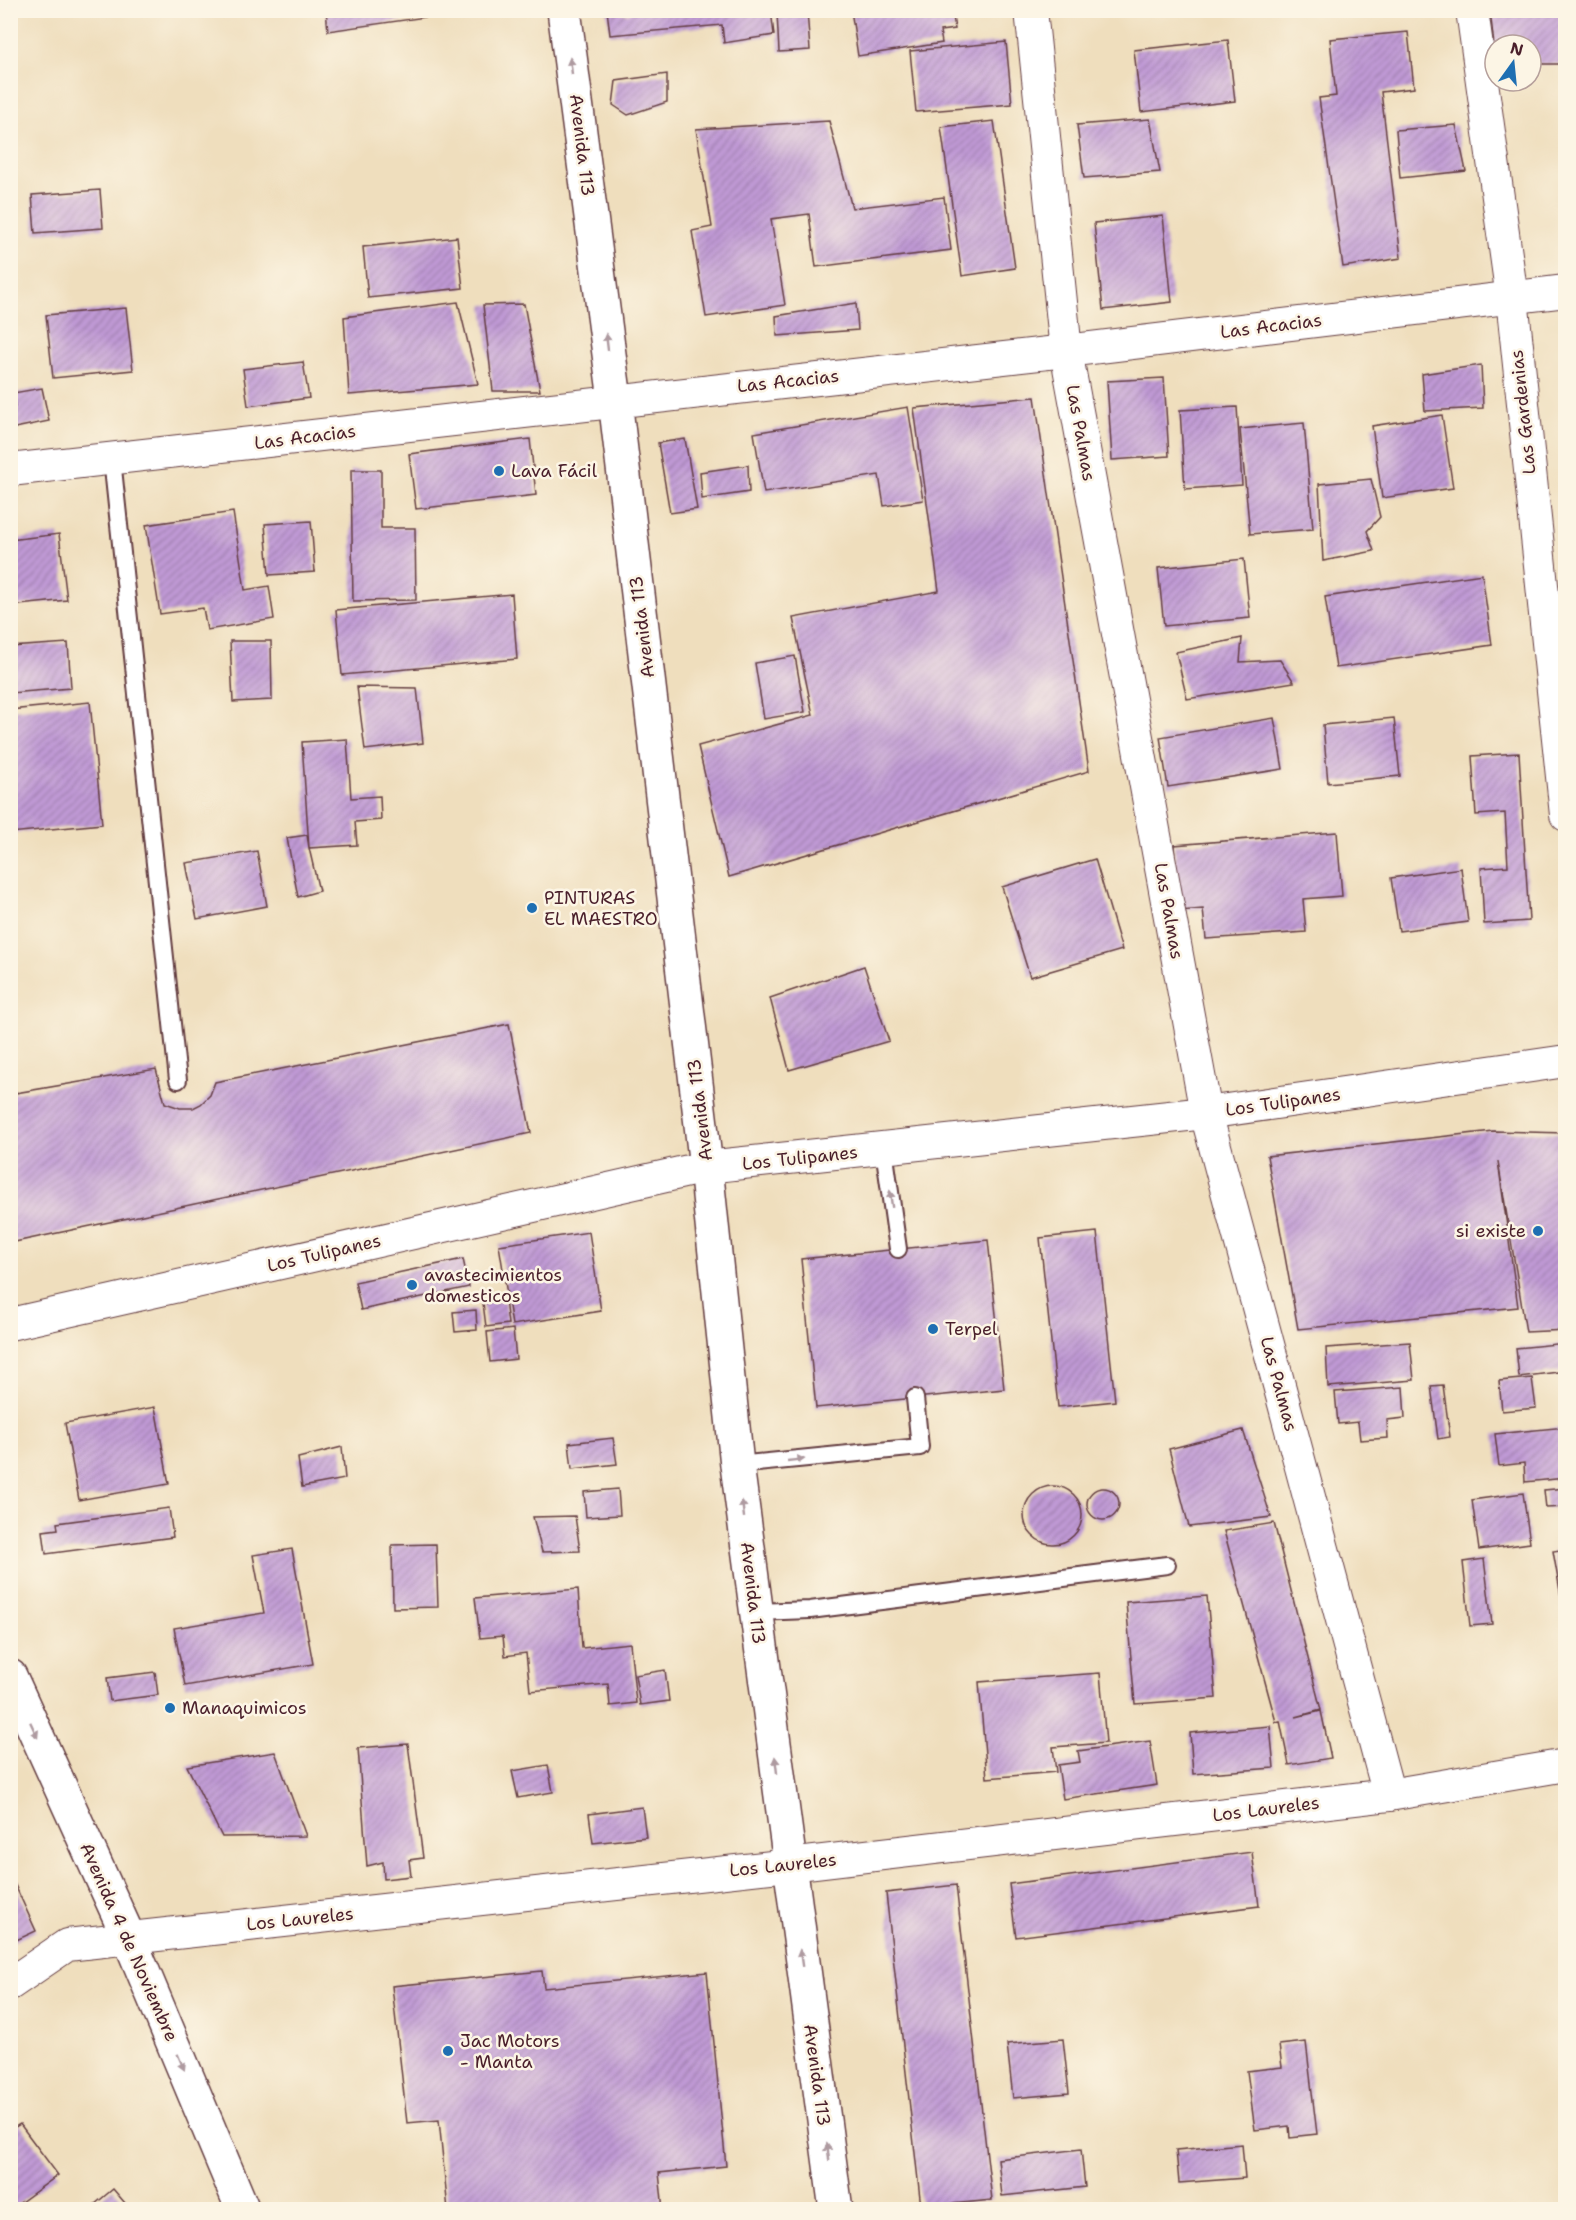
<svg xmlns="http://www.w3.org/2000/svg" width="1576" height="2220" font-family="'Shantell Sans',sans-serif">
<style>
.building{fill:url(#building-hatch)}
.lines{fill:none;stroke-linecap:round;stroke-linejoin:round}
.lane-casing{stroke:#633c41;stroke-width:20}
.street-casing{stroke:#633c41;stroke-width:34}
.primary-casing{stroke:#633c41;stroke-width:36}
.lane{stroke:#fff;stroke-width:16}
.street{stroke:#fff;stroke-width:32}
.primary{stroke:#fff;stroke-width:33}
.oneway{fill:#ae9aa0}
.poi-dot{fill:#1f6fb2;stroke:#fcf5e5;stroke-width:2}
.labels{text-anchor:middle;stroke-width:5;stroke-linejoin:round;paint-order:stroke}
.street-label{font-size:18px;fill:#4a1f2b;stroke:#fcf5e5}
.poi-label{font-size:18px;fill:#4a1f2b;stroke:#fcf5e5;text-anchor:start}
</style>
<defs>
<pattern id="building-hatch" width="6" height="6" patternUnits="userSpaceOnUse" patternTransform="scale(1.5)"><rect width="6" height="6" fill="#c09ad5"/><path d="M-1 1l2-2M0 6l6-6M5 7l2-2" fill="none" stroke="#9e7dad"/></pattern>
</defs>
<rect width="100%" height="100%" fill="#fcf5e5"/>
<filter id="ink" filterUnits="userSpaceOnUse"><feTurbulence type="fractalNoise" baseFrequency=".0167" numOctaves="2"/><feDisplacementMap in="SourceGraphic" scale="12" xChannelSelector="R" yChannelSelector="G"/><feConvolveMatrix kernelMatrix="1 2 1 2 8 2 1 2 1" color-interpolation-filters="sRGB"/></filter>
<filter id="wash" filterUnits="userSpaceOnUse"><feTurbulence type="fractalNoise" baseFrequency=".008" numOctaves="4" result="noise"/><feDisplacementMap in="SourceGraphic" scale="24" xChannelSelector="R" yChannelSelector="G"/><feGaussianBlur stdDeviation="1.35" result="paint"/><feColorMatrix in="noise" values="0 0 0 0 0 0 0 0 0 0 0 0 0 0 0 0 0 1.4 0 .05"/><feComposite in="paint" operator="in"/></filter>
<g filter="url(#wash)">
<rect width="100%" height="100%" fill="#efdebd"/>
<g id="blocks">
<g class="building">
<polygon points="326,10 446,10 447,14 328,31"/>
<polygon points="607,10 628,14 633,10 771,10 774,35 724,43 722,25 610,35"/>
<polygon points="851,10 952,10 955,29 940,31 942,43 858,56"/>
<polygon points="1490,10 1566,10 1566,64 1531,64 1531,45 1494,45"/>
<polygon points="807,11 810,50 779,52 777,13"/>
<polygon points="1408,32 1414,88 1381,92 1401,258 1343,267 1319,98 1336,96 1330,39"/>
<polygon points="1228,40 1235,101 1141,112 1134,50"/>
<polygon points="1006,42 1012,104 916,112 910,51"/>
<polygon points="667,74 667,102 628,115 613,105 616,81"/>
<polygon points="1150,119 1160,172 1084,178 1077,125"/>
<polygon points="829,121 852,208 944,197 951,250 816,267 809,214 771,219 785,305 706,317 692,231 712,227 696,129"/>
<polygon points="994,121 1015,268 962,276 941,127"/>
<polygon points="1456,125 1466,171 1400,178 1396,130"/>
<polygon points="100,190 103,228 35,233 32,195"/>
<polygon points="1163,216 1172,302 1103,310 1094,223"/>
<polygon points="457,237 463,288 368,298 363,247"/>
<polygon points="458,302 478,384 349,395 344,317"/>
<polygon points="856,303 858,330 777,336 776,316"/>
<polygon points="524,304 540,391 493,391 483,305"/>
<polygon points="126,308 133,370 53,378 46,315"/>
<polygon points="303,362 309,398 248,406 243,369"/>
<polygon points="1481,365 1483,408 1425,411 1422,374"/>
<polygon points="1164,378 1169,456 1112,460 1107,381"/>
<polygon points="42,388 49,421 10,429 10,408 15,407 13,393"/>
<polygon points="1035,397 1089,771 729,877 698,746 813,715 793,618 939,591 914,408"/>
<polygon points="908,407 923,500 884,506 879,475 764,493 754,433"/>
<polygon points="1237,407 1242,485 1185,489 1180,410"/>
<polygon points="1442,415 1453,488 1382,498 1372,426"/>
<polygon points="1304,423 1313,529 1250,534 1240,429"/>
<polygon points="530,439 536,495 416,509 409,454"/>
<polygon points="685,439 697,509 670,513 658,443"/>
<polygon points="748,465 749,492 702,499 700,472"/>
<polygon points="351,470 381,470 381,528 415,528 416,600 353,601"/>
<polygon points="1371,479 1380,517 1367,531 1374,551 1323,561 1319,484"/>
<polygon points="233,512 245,590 269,586 274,619 207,630 203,608 160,614 146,525"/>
<polygon points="311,521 315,572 269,575 265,524"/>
<polygon points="59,534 67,600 10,606 10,540"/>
<polygon points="1244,559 1250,618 1164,626 1158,568"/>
<polygon points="1482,574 1492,645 1336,668 1325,597"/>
<polygon points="512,594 517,659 342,675 336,610"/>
<polygon points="1242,638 1240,662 1280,660 1294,682 1187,699 1176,652"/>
<polygon points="230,641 271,641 272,700 233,702"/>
<polygon points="68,643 71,688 10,693 10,647"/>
<polygon points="795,656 805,712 764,719 755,663"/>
<polygon points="357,687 417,688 423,743 365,750"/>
<polygon points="90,702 102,824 10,833 10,710"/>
<polygon points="1274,718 1283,769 1168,787 1160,737"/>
<polygon points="1394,718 1400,776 1328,783 1323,725"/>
<polygon points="347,739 351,798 380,796 381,820 355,822 357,845 309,848 319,891 298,897 287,838 307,835 309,848 302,742"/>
<polygon points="1519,753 1529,921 1484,924 1481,868 1508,866 1505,813 1476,815 1472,756"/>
<polygon points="1337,832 1342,896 1303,899 1306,932 1206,939 1203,909 1179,911 1174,845"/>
<polygon points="257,851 267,906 197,919 186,863"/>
<polygon points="1095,859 1122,950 1030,977 1002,887"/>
<polygon points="1461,868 1468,922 1399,931 1391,878"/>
<polygon points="864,966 889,1041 789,1070 770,998"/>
<polygon points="509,1024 531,1133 10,1243 10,1094 156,1069 165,1103 180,1108 193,1108 201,1104 210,1095 215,1082"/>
<polygon points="1493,1131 1566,1133 1566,1330 1526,1332 1498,1161 1518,1307 1298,1329 1267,1156"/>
<polygon points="589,1232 601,1311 512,1325 499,1245"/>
<polygon points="1097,1232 1115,1401 1058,1407 1040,1238"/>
<polygon points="988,1240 1004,1389 816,1408 801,1259"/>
<polygon points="463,1259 469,1287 361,1310 355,1282"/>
<polygon points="505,1300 508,1324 486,1327 483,1303"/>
<polygon points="476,1310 477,1330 455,1332 453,1312"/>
<polygon points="513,1329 516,1359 490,1362 487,1332"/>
<polygon points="1410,1342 1414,1380 1328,1387 1326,1348"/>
<polygon points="1566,1343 1566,1371 1519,1377 1516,1348"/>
<polygon points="1532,1378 1536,1408 1502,1411 1499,1381"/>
<polygon points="1443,1385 1450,1437 1438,1439 1431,1386"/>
<polygon points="1403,1387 1405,1418 1387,1420 1388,1438 1360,1440 1358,1422 1338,1424 1335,1392"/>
<polygon points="155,1407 169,1484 79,1500 65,1423"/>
<polygon points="1566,1427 1566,1478 1525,1482 1524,1463 1499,1466 1495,1434"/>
<polygon points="1243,1430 1271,1517 1189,1527 1169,1449"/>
<polygon points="613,1438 617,1464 572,1469 569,1443"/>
<polygon points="342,1447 345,1479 302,1487 298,1458"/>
<circle cx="1053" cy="1515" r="29"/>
<polygon points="1566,1488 1566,1507 1546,1508 1544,1490"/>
<circle cx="1103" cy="1504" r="16"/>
<polygon points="618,1489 620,1515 586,1517 584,1492"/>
<polygon points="1523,1493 1530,1543 1479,1550 1472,1500"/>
<polygon points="169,1508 173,1537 46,1554 43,1531 58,1529 57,1523"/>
<polygon points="575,1516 580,1551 542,1552 533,1517"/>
<polygon points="1274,1523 1321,1710 1296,1717 1321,1711 1331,1758 1289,1765 1280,1721 1276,1722 1224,1531"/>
<polygon points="436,1544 438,1607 393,1608 392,1545"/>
<polygon points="292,1549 313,1664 185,1686 174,1628 264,1613 253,1555"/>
<polygon points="1566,1549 1566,1608 1563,1608 1553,1551"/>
<polygon points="1484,1559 1492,1624 1470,1626 1463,1562"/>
<polygon points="578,1589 582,1648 630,1643 636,1703 610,1706 608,1684 530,1691 526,1653 505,1656 503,1636 480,1638 475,1598"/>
<polygon points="1207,1596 1216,1698 1135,1704 1126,1602"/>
<polygon points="665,1670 669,1701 640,1705 635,1675"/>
<polygon points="155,1672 158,1695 110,1701 107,1678"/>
<polygon points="1100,1673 1106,1743 1053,1747 1056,1772 987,1778 979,1682"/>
<polygon points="1270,1726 1274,1768 1193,1774 1190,1733"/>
<polygon points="1150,1741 1157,1785 1063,1799 1058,1765 1080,1762 1078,1751"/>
<polygon points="408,1744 423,1858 409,1860 411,1876 384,1879 383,1862 367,1866 358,1748"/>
<polygon points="275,1752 306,1836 222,1837 187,1766"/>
<polygon points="548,1765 553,1792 518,1798 512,1771"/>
<polygon points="642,1807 646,1837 593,1843 589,1814"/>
<polygon points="1252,1852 1259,1906 1016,1937 1009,1884"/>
<polygon points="10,1874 36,1931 10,1943"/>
<polygon points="956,1885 992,2200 921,2207 886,1893"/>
<polygon points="542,1971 544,1988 707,1972 726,2166 659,2173 663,2210 448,2210 439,2120 407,2123 392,1986"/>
<polygon points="1063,2039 1069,2093 1013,2098 1007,2044"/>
<polygon points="1306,2042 1317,2134 1290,2137 1289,2126 1255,2130 1247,2071 1282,2067 1279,2045"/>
<polygon points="20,2124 58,2175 10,2210 10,2130"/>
<polygon points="1242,2144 1245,2178 1179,2183 1176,2150"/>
<polygon points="1081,2149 1085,2187 1002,2196 998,2159"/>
<polygon points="113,2189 131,2210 88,2210"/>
</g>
</g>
</g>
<g filter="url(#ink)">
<use href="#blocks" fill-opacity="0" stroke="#633c41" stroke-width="1.5"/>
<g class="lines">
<defs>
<g id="lane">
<polyline points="112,459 178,1080"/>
<polyline points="884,1149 898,1249"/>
<polyline points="737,1465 920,1447 915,1398"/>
<polyline points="756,1612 810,1610 1167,1565"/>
</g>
<g id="street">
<polyline points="1031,10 1066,351 1206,1113 1389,1795"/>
<polyline points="1472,10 1512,298 1566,815"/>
<polyline points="10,470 1066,351 1566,291"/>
<polyline points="10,1324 706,1167 1206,1113 1566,1061"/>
<polyline points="10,1984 67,1945 789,1865 1389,1795 1566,1765"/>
</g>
<g id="primary">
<polyline points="564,10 615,400 706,1167 737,1465 836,2210"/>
<polyline points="10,1676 129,1938 243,2210"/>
</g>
</defs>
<use href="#lane" class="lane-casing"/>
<use href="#street" class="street-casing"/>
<use href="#primary" class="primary-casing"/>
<use href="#lane" class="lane"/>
<use href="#street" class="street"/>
<use href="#primary" class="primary"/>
</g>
<defs><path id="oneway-solid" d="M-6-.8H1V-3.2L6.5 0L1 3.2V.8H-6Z" transform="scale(1.5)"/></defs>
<g class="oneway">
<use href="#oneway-solid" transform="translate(571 66) rotate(-97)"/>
<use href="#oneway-solid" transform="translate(607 342) rotate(-97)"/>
<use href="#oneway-solid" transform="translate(891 1199) rotate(-98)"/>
<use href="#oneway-solid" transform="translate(796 1460) rotate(-6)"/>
<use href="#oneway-solid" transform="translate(743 1509) rotate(-97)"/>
<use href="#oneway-solid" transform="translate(34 1730) rotate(65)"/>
<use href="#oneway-solid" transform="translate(776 1765) rotate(-97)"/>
<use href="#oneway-solid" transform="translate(801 1958) rotate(-98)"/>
<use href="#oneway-solid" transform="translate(181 2062) rotate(67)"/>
<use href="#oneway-solid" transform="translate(828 2152) rotate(-98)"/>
</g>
</g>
<g class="poi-dot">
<circle cx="499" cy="471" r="6"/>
<circle cx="532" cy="908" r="6"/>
<circle cx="1538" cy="1231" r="6"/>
<circle cx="412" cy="1285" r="6"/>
<circle cx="933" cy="1329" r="6"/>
<circle cx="170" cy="1708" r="6"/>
<circle cx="448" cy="2051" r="6"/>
</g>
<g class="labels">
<g class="street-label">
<text transform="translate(582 145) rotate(83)" y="6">Avenida 113</text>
<text transform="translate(1271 326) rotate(-7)" y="6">Las Acacias</text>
<text transform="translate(788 381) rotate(-6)" y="6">Las Acacias</text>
<text transform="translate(1523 412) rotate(-96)" y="6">Las Gardenias</text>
<text transform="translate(1081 433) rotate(80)" y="6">Las Palmas</text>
<text transform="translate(305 437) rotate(-7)" y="6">Las Acacias</text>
<text transform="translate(642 627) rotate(-97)" y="6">Avenida 113</text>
<text transform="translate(1169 911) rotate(80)" y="6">Las Palmas</text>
<text transform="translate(1283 1102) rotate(-8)" y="6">Los Tulipanes</text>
<text transform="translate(700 1110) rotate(-97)" y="6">Avenida 113</text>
<text transform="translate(800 1158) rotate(-6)" y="6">Los Tulipanes</text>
<text transform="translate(324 1253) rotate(-13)" y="6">Los Tulipanes</text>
<text transform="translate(1279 1384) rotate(75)" y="6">Las Palmas</text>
<text transform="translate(753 1593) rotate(83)" y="6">Avenida 113</text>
<text transform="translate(1266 1809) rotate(-7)" y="6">Los Laureles</text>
<text transform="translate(783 1865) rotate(-6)" y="6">Los Laureles</text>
<text transform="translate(300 1919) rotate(-6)" y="6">Los Laureles</text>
<text transform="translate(129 1942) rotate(66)" y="6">Avenida 4 de Noviembre</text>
<text transform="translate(817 2075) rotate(82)" y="6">Avenida 113</text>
</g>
<g class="poi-label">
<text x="511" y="477">Lava Fácil</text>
<text x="544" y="904">PINTURAS<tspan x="544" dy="21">EL MAESTRO</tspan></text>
<text x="1526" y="1237" text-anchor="end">si existe</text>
<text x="424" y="1281">avastecimientos<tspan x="424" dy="21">domesticos</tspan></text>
<text x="945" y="1335">Terpel</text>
<text x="182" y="1714">Manaquimicos</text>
<text x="460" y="2047">Jac Motors<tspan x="460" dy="21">- Manta</tspan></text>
</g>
</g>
<rect width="1576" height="2220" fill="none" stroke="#fcf5e5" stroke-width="36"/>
<g transform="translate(1513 63) rotate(15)"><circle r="28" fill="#fcf5e5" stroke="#b59f9b" stroke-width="1.5"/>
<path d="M0-4.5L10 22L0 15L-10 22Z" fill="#1f6fb2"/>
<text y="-9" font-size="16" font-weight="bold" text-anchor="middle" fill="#4a1f2b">N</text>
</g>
</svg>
